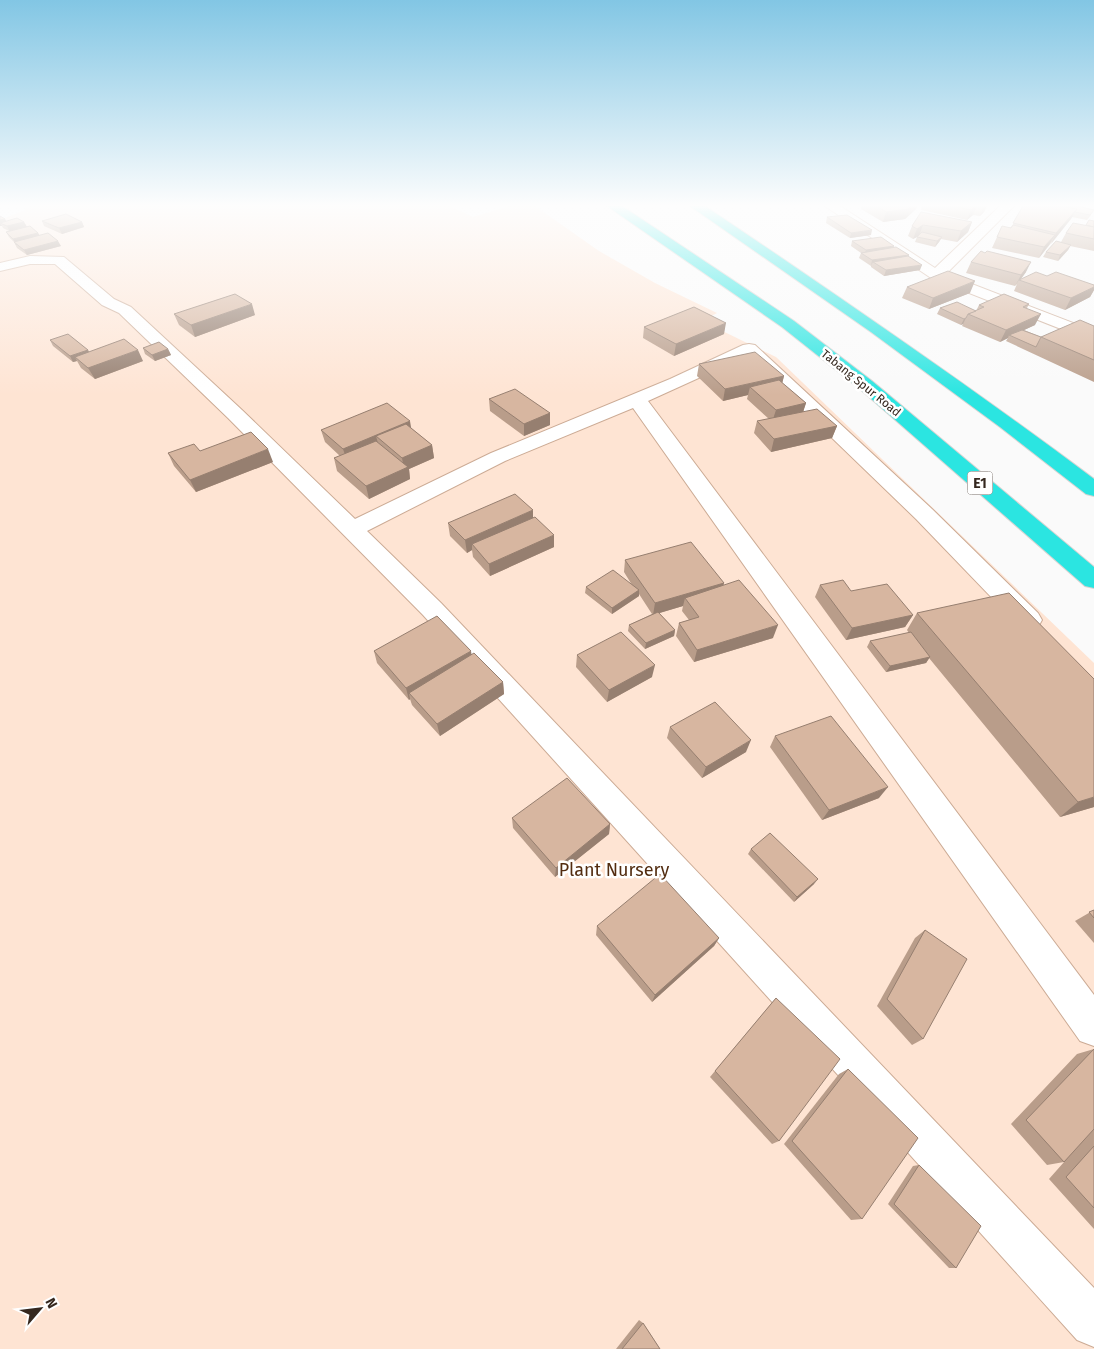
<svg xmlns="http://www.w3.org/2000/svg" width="1094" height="1349" font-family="'Fira Sans',sans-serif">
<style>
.green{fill:#fee4d3}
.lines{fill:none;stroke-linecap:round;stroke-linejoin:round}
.minor-casing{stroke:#ccab95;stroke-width:2}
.highway-casing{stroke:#d7d4d2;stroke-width:2}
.minor{fill:#fff;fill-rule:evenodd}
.highway{fill:#2be5e1;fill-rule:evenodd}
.wall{fill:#b99d8a}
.shaded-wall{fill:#967f70}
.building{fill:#d7b6a0;stroke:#967f70}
.labels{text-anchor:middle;stroke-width:5;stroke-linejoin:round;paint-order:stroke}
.far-street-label{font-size:12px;fill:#35281f;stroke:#fff}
.shield{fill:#fff;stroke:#726862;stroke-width:1}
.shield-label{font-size:14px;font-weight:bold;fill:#35281f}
.near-park-label{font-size:18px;fill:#522c10;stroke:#fff}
</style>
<rect width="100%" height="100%" fill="#fafafa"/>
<polygon class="green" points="29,206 450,206 473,217 509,206 535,206 599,251 655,283 717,313 702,321 776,357 1094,663 1094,1349 0,1349 0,220 25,210"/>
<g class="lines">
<defs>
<g id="minor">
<polygon points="825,206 840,206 935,268 1000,206 1014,206 946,274 1094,331 1094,342 931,278"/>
<polygon points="30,256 64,257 114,299 131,307 242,410 355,519 491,453 670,379 743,345 749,344 755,345 932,509 1038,613 1042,620 1038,627 1029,629 1020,627 916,519 747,356 648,401 1094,995 1094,1046 1080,1041 633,408 505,461 367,531 441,603 1094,1288 1094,1347 1077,1340 423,615 228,418 119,313 102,305 55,264 30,264 0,271 0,263"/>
</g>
<g id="highway">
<polygon points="607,206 622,206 794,321 872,381 1094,567 1094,588 1085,586 860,389 782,327"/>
<path d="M690,206H705C837,295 967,384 1094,479V496L1086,494L1000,427L871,332Z"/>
</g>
</defs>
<use href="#minor" class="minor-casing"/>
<use href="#highway" class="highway-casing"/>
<use href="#minor" class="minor"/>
<use href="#highway" class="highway"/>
</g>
<g class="wall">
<polygon points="861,206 917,206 916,209 905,219 883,222 861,209"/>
<polygon points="922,206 987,206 984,212 980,216 973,215 967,220 921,210"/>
<polygon points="1023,206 1062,206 1091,215 1087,220 1072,217 1039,258 992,248 997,237 1012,226"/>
<polygon points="0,216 5,219 6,221 24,222 27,227 38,233 40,236 61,246 27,255 17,248 14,242 9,237 6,232 9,231 3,228 2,226 0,226"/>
<polygon points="827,217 871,235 850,238 826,223"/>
<polygon points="42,221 82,222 84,227 62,234 44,226"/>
<polygon points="1094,221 1094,251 1070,246 1068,250 1058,261 1043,257 1046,252 1061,242 1066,233 1086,225"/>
<polygon points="972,222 968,232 957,242 941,239 939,242 935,247 915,242 917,237 913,239 908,236 912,226"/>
<polygon points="852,241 894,248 908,256 920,270 884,276 871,267 871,266 859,258 861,253 851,246"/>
<polygon points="971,262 1026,272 1021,279 1047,276 1094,285 1094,290 1090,297 1065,310 1014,291 1017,284 1015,286 966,273"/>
<polygon points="907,287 970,293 929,309 902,298"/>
<polygon points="1029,304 1027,308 1035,325 1024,330 1041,337 1094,326 1094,382 1006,341 1008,338 1000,342 962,326 963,324 961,325 937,314 940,308 976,311 979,305"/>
<polygon points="174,314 255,315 195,337 179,325"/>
<polygon points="644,327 724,334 674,356 643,338"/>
<polygon points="50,340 88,350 89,352 143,361 95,379 81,368 77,361 73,362 53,346"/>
<polygon points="143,348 168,349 171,355 155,361 145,354"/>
<polygon points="699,364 784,376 782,383 806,403 803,412 837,426 832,438 771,452 754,433 757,421 769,419 747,399 748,395 723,401 697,376"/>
<polygon points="489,399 550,413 550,425 524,436 490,411"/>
<polygon points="411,428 432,445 434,458 409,469 410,479 369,499 337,471 334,458 340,456 325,442 321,430"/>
<polygon points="200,451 273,462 196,492 174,466 168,453"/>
<polygon points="533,518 554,547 490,576 473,557 472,550 467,553 450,536 448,523"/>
<polygon points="625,560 724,583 723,586 773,638 694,662 676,636 679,623 689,620 682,611 683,606 659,613 675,630 674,636 645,649 628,631 629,625 652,614 639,594 639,596 612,614 585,593 586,587 632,585 624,572"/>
<polygon points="820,585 851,591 913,615 905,627 846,640 815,597"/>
<polygon points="917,613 1094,807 1060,817 929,658 926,663 886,672 867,647 870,641 909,633 907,630"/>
<polygon points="374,651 472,655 503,682 504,694 440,736 412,705 410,699 409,700 377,663"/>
<polygon points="577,655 652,677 607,702 576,667"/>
<polygon points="670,727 746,752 702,778 667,738"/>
<polygon points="775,736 879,798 822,820 770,747"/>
<polygon points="512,818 610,824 609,834 555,877 513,828"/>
<polygon points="751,849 814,884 794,902 748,854"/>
<polygon points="1094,910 1094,943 1075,921"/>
<polygon points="597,926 719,938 714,946 652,1002 596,935"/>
<polygon points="925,930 923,1039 912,1045 877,1006 915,938"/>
<polygon points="776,998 779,1141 772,1144 710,1077"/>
<polygon points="1094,1049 1094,1229 1049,1179 1072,1153 1064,1162 1047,1165 1011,1124 1077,1054"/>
<polygon points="848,1069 862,1219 851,1220 784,1144 839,1074"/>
<polygon points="919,1165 956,1268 949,1268 888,1204 913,1166"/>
<polygon points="639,1320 643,1323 660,1349 616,1349"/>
</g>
<g class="shaded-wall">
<polygon points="911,206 917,206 916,209 905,219 883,222 886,212"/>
<polygon points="975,206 977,206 973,215 967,220 971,210"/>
<polygon points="984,206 987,206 984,212 980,216"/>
<polygon points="1077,209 1071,219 1051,244 1056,233"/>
<polygon points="5,219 8,224 0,223 2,226 0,226 0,220"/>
<polygon points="24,222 27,227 10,232 7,226"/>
<polygon points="82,222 84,227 62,234 59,228"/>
<polygon points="972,222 968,232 957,242 961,231"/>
<polygon points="923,225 919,236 913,239 917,229"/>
<polygon points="872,230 871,235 850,238 851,233"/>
<polygon points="38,233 41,238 16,245 13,239"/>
<polygon points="1055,235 1049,245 1039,258 1044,247"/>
<polygon points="942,237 939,242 935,247 937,241"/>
<polygon points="58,241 61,246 27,255 24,250"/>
<polygon points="1071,245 1068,250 1058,261 1060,255"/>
<polygon points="894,246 892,251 864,255 866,250"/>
<polygon points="909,255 907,260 873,262 871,266 872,260"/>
<polygon points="1031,262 1026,272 1020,280 1019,280 1015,286 1021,275"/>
<polygon points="922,265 920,270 884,276 886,270"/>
<polygon points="975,281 970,293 929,309 933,298"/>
<polygon points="1094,287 1094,290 1090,297 1065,310 1071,298"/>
<polygon points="252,304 255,315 195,337 191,325"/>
<polygon points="1041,314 1035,325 1011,336 1009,335 1008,338 1000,342 1006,330"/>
<polygon points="966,318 963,324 961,325 964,319"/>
<polygon points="726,323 724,334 674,356 676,344"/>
<polygon points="168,349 171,355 155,361 152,355"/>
<polygon points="88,350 91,356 75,357 77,361 73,362 70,356"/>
<polygon points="138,350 143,361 95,379 88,368"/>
<polygon points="784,376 781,388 750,387 748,395 723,401 725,389"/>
<polygon points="806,403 802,415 772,422 776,410"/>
<polygon points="550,413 550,425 524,436 524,424"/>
<polygon points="410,421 412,433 376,436 379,447 347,461 343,449"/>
<polygon points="837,426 832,438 771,452 774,439"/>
<polygon points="432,445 434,458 409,469 410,479 369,499 366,486 404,469 402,458"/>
<polygon points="268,449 273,462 196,492 190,480"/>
<polygon points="533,510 533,523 472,544 472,550 467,553 465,540"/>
<polygon points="554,535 554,547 490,576 489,564"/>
<polygon points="724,583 721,595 685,598 683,606 653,615 655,603"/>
<polygon points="639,590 639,596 612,614 612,608"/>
<polygon points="913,615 905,627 846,640 852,628"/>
<polygon points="778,625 773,638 694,662 697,650"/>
<polygon points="675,630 674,636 645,649 646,643"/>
<polygon points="471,651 473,663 409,693 410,699 409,700 406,688"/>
<polygon points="930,657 926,663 886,672 890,666"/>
<polygon points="655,665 652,677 607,702 609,690"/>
<polygon points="503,682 504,694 440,736 437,724"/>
<polygon points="751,740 746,752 702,778 706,767"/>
<polygon points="888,787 879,798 822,820 829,810"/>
<polygon points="1094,797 1094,807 1060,817 1078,802"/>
<polygon points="610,824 609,834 555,877 556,868"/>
<polygon points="818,879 814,884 794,902 797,897"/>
<polygon points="719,938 714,946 652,1002 655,995"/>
</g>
<g class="building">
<polygon points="877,206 911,206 908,209 886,212"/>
<polygon points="954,206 975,206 971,210"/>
<polygon points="1023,206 1062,206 1077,209 1056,233 1013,223"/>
<polygon points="1068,206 1077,206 1094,210 1090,215 1075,212 1077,209 1067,207"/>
<polygon points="921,212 972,222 961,231 923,225 917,229 912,226"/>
<polygon points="66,214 82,222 59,228 42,221"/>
<polygon points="847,215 872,230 851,233 827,217"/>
<polygon points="0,216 5,219 0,220"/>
<polygon points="17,218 24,222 7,226 0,223"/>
<polygon points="1089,220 1094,221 1094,227 1086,225"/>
<polygon points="1073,223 1094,227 1094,239 1066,233"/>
<polygon points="1013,225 1055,235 1044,247 997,237 1002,226 1011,228"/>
<polygon points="30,226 38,233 13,239 6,232"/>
<polygon points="922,232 942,237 937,241 917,237"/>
<polygon points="48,233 58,241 24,250 14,242"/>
<polygon points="881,237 894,246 866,250 852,241"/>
<polygon points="1056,241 1071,245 1060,255 1046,252"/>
<polygon points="896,247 909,255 872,260 861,253"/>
<polygon points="981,251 985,253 987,251 1031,262 1021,275 971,262"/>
<polygon points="908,256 922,265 886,270 873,262"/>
<polygon points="948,271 975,281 933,298 907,287"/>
<polygon points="1036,272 1047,276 1056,272 1094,285 1094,287 1071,298 1019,280"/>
<polygon points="235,294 252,304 191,325 174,314"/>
<polygon points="1004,294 1029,304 1023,307 1041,314 1006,330 968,314 984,307 979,305"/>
<polygon points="957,302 976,311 968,314 966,318 964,319 940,308"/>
<polygon points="694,307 726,323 676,344 644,327"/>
<polygon points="1080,320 1094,326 1094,360 1041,337"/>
<polygon points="1022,330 1041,337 1036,347 1009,335"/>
<polygon points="68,334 88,350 70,356 50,340"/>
<polygon points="124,339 138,350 88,368 75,357"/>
<polygon points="159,342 168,349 152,355 143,348"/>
<polygon points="755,352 784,376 725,389 699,364"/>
<polygon points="779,380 806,403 776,410 750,387"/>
<polygon points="515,389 550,413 524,424 489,399"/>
<polygon points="387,403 410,421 343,449 321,430"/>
<polygon points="817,409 837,426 774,439 757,421"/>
<polygon points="406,424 432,445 402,458 376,436"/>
<polygon points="251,432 268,449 190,480 168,453 194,444 200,451"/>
<polygon points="376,441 408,467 366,486 334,458"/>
<polygon points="515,494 533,510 465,540 448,523"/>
<polygon points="535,517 554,535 489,564 472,544"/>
<polygon points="691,542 724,583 655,603 625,560"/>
<polygon points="613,570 639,590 612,608 586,587"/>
<polygon points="739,580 778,625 697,650 679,623 699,617 685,598"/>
<polygon points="843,580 851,591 887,584 913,615 852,628 820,585"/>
<polygon points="1009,593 1094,679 1094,797 1078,802 917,613"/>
<polygon points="658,612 675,630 646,643 629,625"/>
<polygon points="437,616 471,651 406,688 374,651"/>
<polygon points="621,632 655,665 609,690 577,655"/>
<polygon points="911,632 930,657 890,666 870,641"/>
<polygon points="474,653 503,682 437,724 409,693"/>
<polygon points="715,702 751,740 706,767 670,727"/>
<polygon points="831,716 888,787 829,810 775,736"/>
<polygon points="567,778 610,824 556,868 512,818"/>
<polygon points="770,833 818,879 797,897 751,849"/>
<polygon points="660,874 719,938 655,995 597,926"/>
<polygon points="1094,910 1094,918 1089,912"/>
<polygon points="925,930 967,959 923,1039 887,999"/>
<polygon points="776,998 840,1059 779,1141 715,1071"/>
<polygon points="1094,1049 1094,1129 1064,1162 1026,1120"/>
<polygon points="848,1069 918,1138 862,1219 792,1141"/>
<polygon points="1094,1146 1094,1208 1066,1177"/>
<polygon points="919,1165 981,1226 956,1268 894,1204"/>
<polygon points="643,1323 660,1349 622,1349"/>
</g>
<linearGradient id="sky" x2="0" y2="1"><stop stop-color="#82c6e4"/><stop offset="0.52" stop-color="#fdfdfd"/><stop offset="1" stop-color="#fdfdfd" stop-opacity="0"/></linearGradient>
<rect width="1094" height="395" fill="url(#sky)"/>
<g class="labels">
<g class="far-street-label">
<text transform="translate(861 383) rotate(39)" y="4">Tabang Spur Road</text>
</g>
<rect class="shield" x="967.5" y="471.5" width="25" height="23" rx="4"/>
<g class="shield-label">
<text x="980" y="488">E1</text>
</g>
<g class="near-park-label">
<text x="614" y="876">Plant Nursery</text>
</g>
</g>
<g transform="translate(40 1309) rotate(62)" stroke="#ffffff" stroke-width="4" paint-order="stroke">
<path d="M0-4L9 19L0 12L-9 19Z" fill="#35281f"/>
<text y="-8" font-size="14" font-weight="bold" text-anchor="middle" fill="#35281f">N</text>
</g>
</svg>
